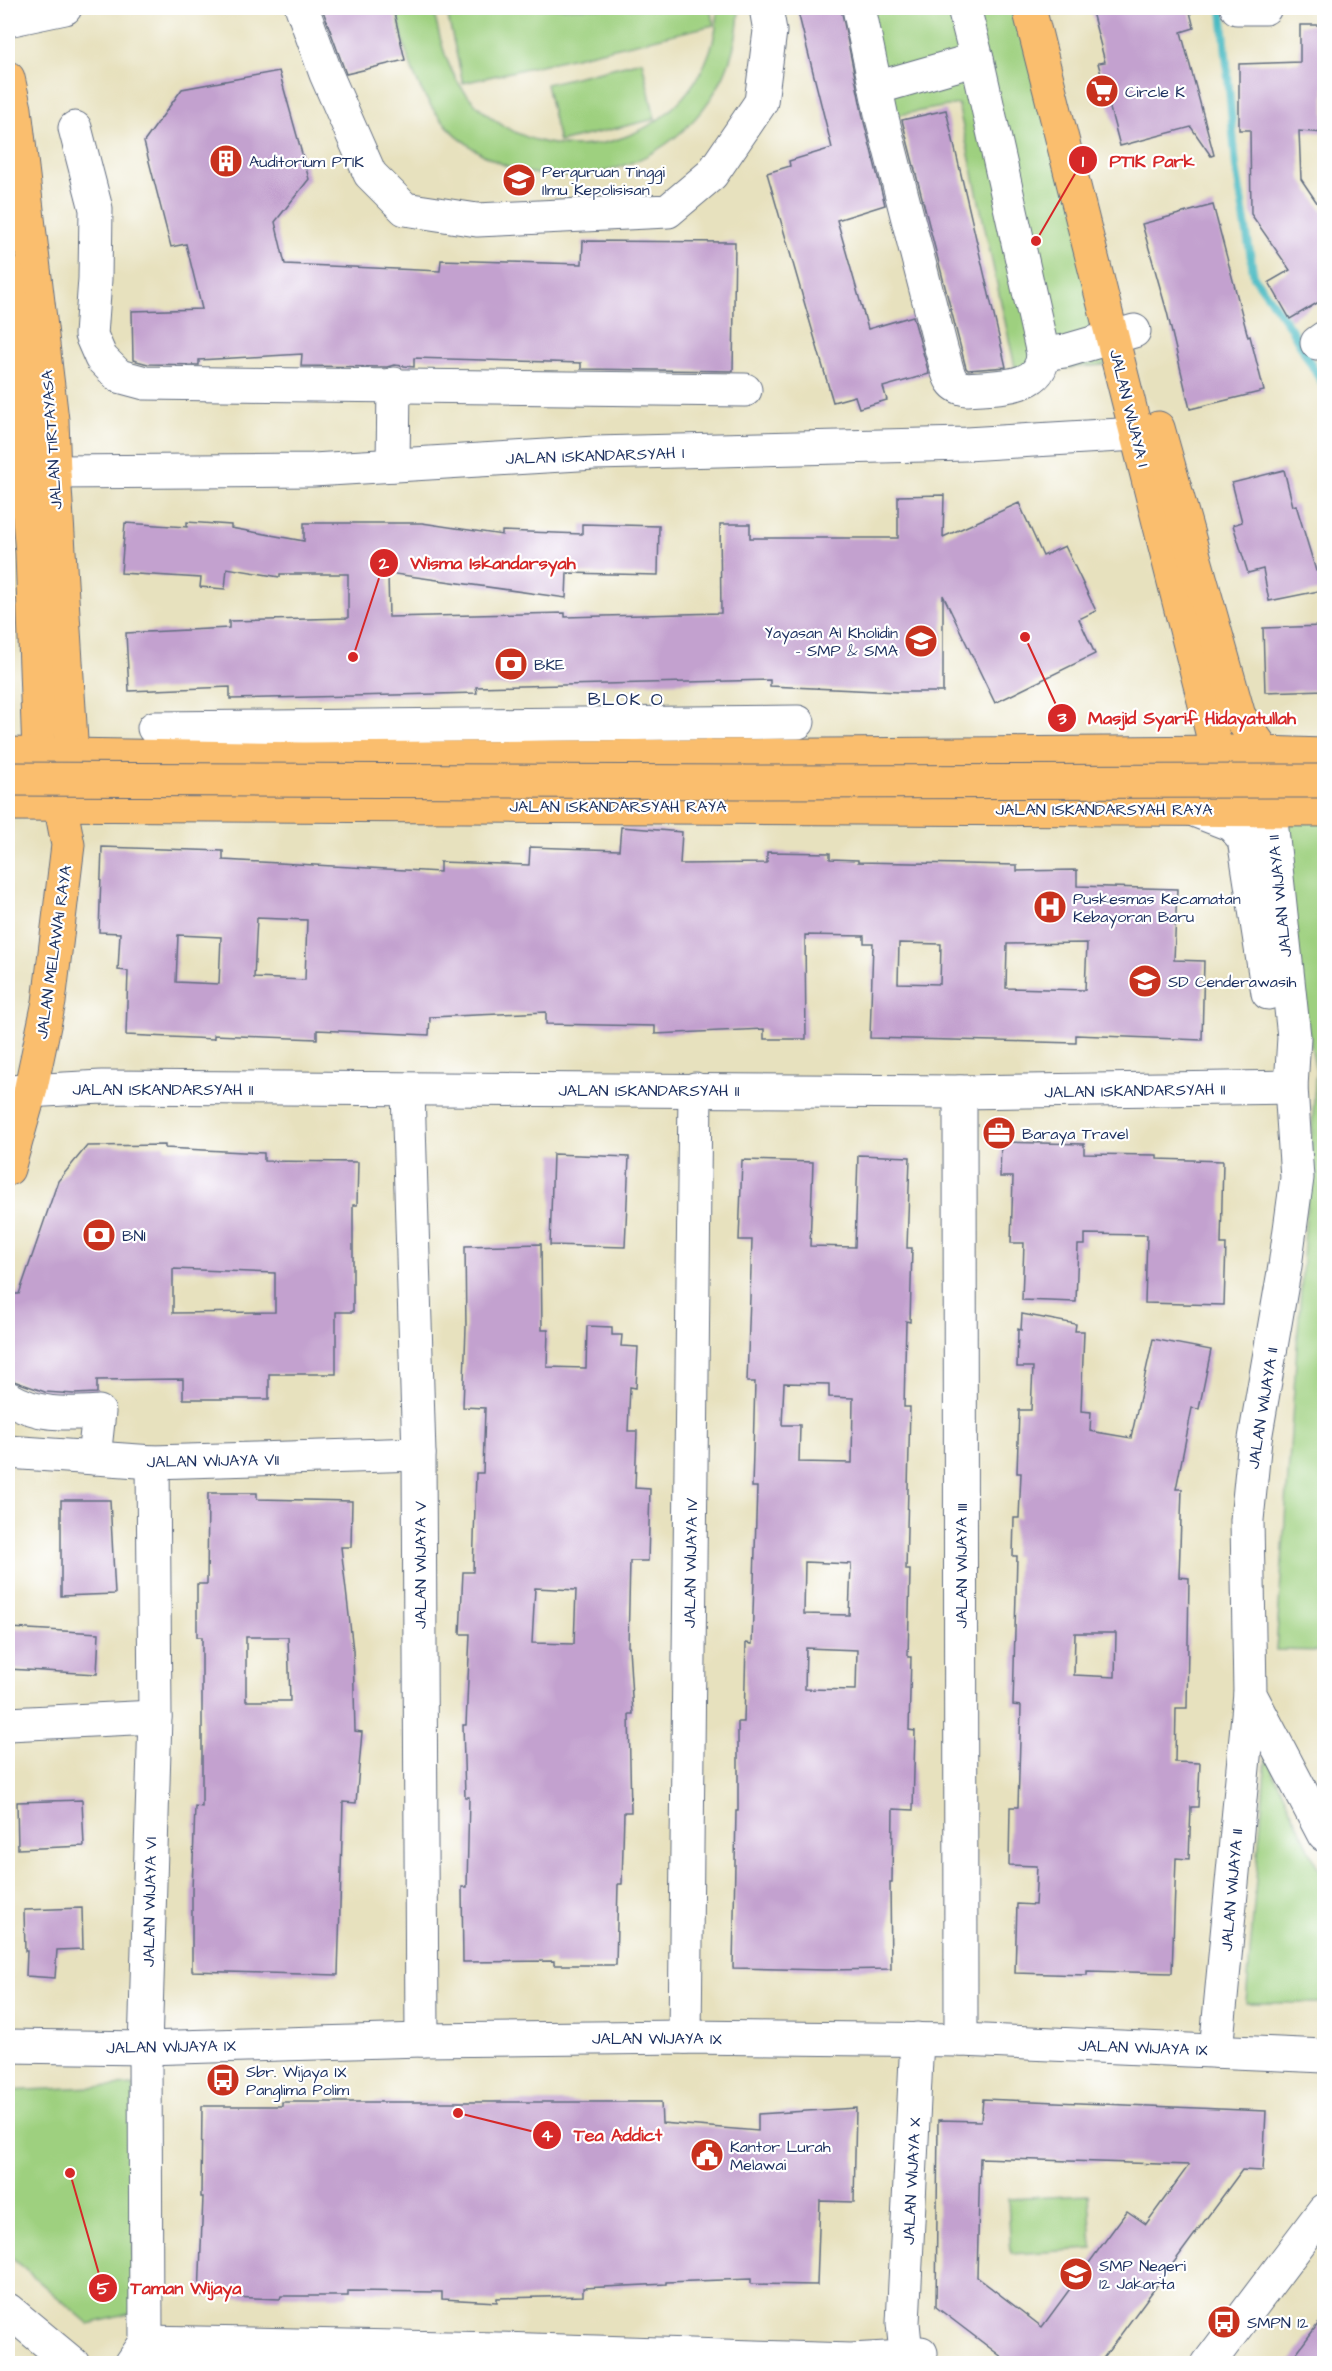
<svg xmlns="http://www.w3.org/2000/svg" width="1332" height="2371" font-family="'Architects Daughter',sans-serif">
<style>
.green{fill:#9ed07f;stroke:#5c806e;stroke-width:1.5}
.lines{fill:none;stroke-linecap:round;stroke-linejoin:round}
.stream{stroke:#4cbbc3;stroke-width:8}
.building{fill:#c3a1cf;fill-rule:evenodd}
.minor-casing{stroke:#626d80;stroke-width:35}
.major-casing{stroke:#626d80;stroke-width:35}
.minor{stroke:#fff;stroke-width:33}
.major{stroke:#fabe6e;stroke-width:33}
.major-bridge-casing{stroke:#626d80;stroke-width:35;stroke-linecap:butt}
.major-bridge{stroke:#fabe6e;stroke-width:33}
.labels{text-anchor:middle;stroke-width:4.5;stroke-linejoin:round;paint-order:stroke}
.poi-label{font-size:16px;fill:#1b2f5e;stroke:#fff;text-anchor:start}
.street-label{font-size:16px;fill:#1b2f5e;stroke:#fff}
.neighbourhood-label{font-size:18px;letter-spacing:1.5px;fill:#1b2f5e;stroke:#fff}
.leader{fill:none;stroke:#d62828;stroke-width:2}
.callout-dot{fill:#d62828;stroke:#fff;stroke-width:2}
.mark-label{font-size:18px;text-anchor:middle;font-weight:bold;fill:#fff}
.callout-label{font-size:18px;text-anchor:middle;font-weight:bold;fill:#d62828;stroke:#fff;stroke-width:4.5;stroke-linejoin:round;paint-order:stroke}
</style>
<rect width="100%" height="100%" fill="#fff"/>
<filter id="ink" filterUnits="userSpaceOnUse"><feTurbulence type="fractalNoise" baseFrequency=".0167" numOctaves="2"/><feDisplacementMap in="SourceGraphic" scale="12" xChannelSelector="R" yChannelSelector="G"/><feConvolveMatrix kernelMatrix="1 2 1 2 8 2 1 2 1" color-interpolation-filters="sRGB"/></filter>
<filter id="wash" filterUnits="userSpaceOnUse"><feTurbulence type="fractalNoise" baseFrequency=".008" numOctaves="4" result="noise"/><feDisplacementMap in="SourceGraphic" scale="24" xChannelSelector="R" yChannelSelector="G"/><feGaussianBlur stdDeviation="1.35" result="paint"/><feColorMatrix in="noise" values="0 0 0 0 0 0 0 0 0 0 0 0 0 0 0 0 0 1.4 0 .05"/><feComposite in="paint" operator="in"/></filter>
<g filter="url(#wash)">
<rect width="100%" height="100%" fill="#e7e1be"/>
<g class="green">
<path d="M396,8H433C440,40 447,74 471,99C558,194 713,135 718,8H739C735,167 529,239 433,109C411,78 403,44 396,8Z"/>
<polygon points="446,8 710,8 714,25 463,83"/>
<polygon points="864,8 1026,8 1115,364 1016,372 958,104 882,118"/>
<polygon points="642,61 655,119 559,142 546,84"/>
<polygon points="1267,817 1324,817 1324,1651 1276,1650 1316,1071"/>
<polygon points="1266,1756 1324,1881 1324,2003 1246,2003"/>
<polygon points="134,2085 133,2313 89,2324 8,2255 8,2091"/>
<polygon points="1089,2195 1092,2249 1011,2254 1008,2199"/>
</g>
<g class="lines">
<polyline class="stream" points="1222,9 1236,167 1254,277 1290,327 1324,387"/>
</g>
<g id="blocks">
<g class="building">
<polygon points="322,8 393,8 405,60 346,74"/>
<polygon points="797,8 841,8 864,122 885,205 837,220 868,329 913,316 929,374 883,387 887,400 859,408 855,396 833,402 767,173 790,166 789,161 832,148"/>
<polygon points="1091,8 1189,8 1194,28 1181,32 1214,155 1211,156 1191,127 1120,146 1098,63 1105,62"/>
<polygon points="1300,25 1324,25 1324,133 1299,131 1301,179 1324,213 1324,299 1290,319 1269,282 1290,270 1251,214 1250,130 1239,130 1239,64 1300,62"/>
<polygon points="279,71 309,179 275,222 285,264 440,271 441,260 582,264 583,241 735,242 733,371 581,369 581,363 414,358 414,367 394,365 387,367 301,366 302,354 199,360 199,365 148,364 133,360 132,311 202,309 186,244 171,247 144,142 182,89"/>
<polygon points="946,110 1006,367 968,370 966,368 902,120"/>
<polygon points="1213,205 1248,337 1250,336 1264,391 1190,409 1167,312 1142,224"/>
<polygon points="1284,470 1293,506 1296,505 1316,571 1324,570 1324,590 1269,601 1263,569 1248,573 1233,525 1242,522 1232,483"/>
<polygon points="944,495 943,537 1019,503 1043,556 1065,546 1096,611 1079,619 1095,654 995,703 943,595 943,692 898,692 770,686 770,680 476,687 477,693 230,699 230,687 129,691 126,633 229,628 229,621 348,618 348,574 280,574 280,577 227,568 225,589 200,587 201,578 121,573 125,523 187,527 187,522 231,525 231,528 304,541 304,523 422,523 502,535 502,531 582,534 582,524 659,526 658,575 567,573 566,598 388,573 389,617 565,613 565,617 721,613 720,524 750,524 750,538 898,538 898,496"/>
<polygon points="1324,626 1324,690 1265,692 1263,628"/>
<path d="M621,827L682,832L680,864L767,863V852L830,853V859L858,860V862L1017,865V871L1077,870V886L1177,889L1174,960L1204,961L1202,1040L1076,1035V1043L870,1038L873,943H864V936L805,935L806,1039H764V1029L655,1034V1026L546,1024V1012L430,1017L429,1035L317,1030V1039L214,1035V1039L126,1035L128,971L118,970L120,933L99,932L102,847L223,851V860L440,872V862L529,865L530,847L619,850ZM257,918L307,920L305,980L254,978ZM178,935L221,937L219,984L176,982ZM899,943L941,944L940,984L898,983ZM1087,943L1085,990L1006,988L1007,944Z"/>
<polygon points="1001,1142 1084,1144 1084,1154 1157,1155 1157,1159 1223,1161 1221,1244 1226,1244 1224,1305 1145,1303 1147,1235 1085,1234 1085,1245 1078,1245 1076,1302 1022,1300 1024,1243 1011,1243 1013,1177 1000,1177"/>
<path d="M165,1145V1148L264,1153V1161L358,1162L357,1205H353V1312H336V1374H269V1399H183V1379L97,1380V1393L74,1394L45,1392L8,1379V1294H19L58,1181L87,1146ZM173,1269L275,1273V1312L173,1313Z"/>
<polygon points="553,1154 629,1157 625,1247 550,1245"/>
<path d="M858,1155L910,1157L907,1248H912L910,1322L906,1321L904,1407H910L906,1570H910L908,1657H911L909,1730L915,1731L913,1810L893,1809L892,1882H890L891,1969L827,1970L733,1968L736,1811H738V1722H744L746,1643L752,1644L757,1487H752L755,1382H747L752,1240H739L742,1160L813,1162L810,1246L855,1247ZM784,1383L829,1384V1397L853,1398L852,1463L799,1462L800,1425H782ZM805,1562L851,1564L849,1615L804,1614ZM806,1648L857,1650L856,1690L805,1689Z"/>
<path d="M541,1244L542,1330H548L547,1367L586,1368L587,1326L612,1327V1335H622L621,1346L638,1347L636,1388L630,1387L628,1431H637L635,1488L650,1489L648,1561H630L628,1647H629L633,1714H629L631,1812H624L622,1884H618L616,1965H554V1961L463,1962L462,1887H467L469,1797H465L463,1725H466L470,1634H460L463,1572H473L476,1473H483L485,1408L463,1407L466,1328L465,1246ZM535,1588L576,1590L574,1644L532,1643Z"/>
<path d="M1022,1314L1076,1324L1075,1331H1084L1081,1411L1091,1412L1090,1431L1131,1438L1153,1339L1211,1350L1199,1409L1192,1408L1176,1489H1182L1179,1577L1189,1578L1187,1708H1176L1175,1762L1200,1763L1198,1807H1191L1189,1859L1176,1858L1172,1973L1087,1971V1975L1015,1973L1017,1904L1035,1905L1037,1866L1009,1865L1010,1807H1018L1021,1706L1013,1705L1017,1556H1013L1014,1518H1019L1021,1473H1017L1019,1410H1031L1033,1367H1017L1018,1329L1021,1330ZM1075,1633H1116L1115,1677L1074,1675Z"/>
<path d="M208,1493H257V1499L352,1501L351,1547H341L353,1650L355,1731L362,1732L356,1803L343,1802L338,1975L192,1971V1890L195,1806L202,1807V1637H197V1584H207ZM246,1637H288L290,1701H246Z"/>
<polygon points="61,1500 110,1500 115,1594 61,1596"/>
<polygon points="10,1628 99,1633 97,1674 8,1669"/>
<polygon points="82,1800 84,1846 18,1849 17,1802"/>
<polygon points="82,1908 83,1949 57,1950 55,1978 26,1976 27,1951 25,1951 24,1910"/>
<path d="M983,2099L1266,2111L1263,2171L1242,2170L1099,2364H1011L936,2307L938,2120L981,2121ZM980,2158L1189,2165L1146,2224L1127,2211L1042,2327L977,2277Z"/>
<polygon points="282,2102 661,2102 662,2123 758,2131 758,2114 856,2108 854,2202 820,2201 817,2285 751,2284 751,2279 666,2282 666,2284 583,2288 583,2296 497,2298 497,2302 442,2299 442,2292 348,2291 348,2296 281,2296 280,2299 199,2296 203,2197 201,2197 202,2106 282,2106"/>
<polygon points="1324,2316 1324,2364 1288,2364"/>
</g>
</g>
</g>
<g filter="url(#ink)">
<use href="#blocks" fill-opacity="0" stroke="#626d80" stroke-width="1.5"/>
<g class="lines">
<defs>
<g id="minor">
<polyline points="302,8 326,74 370,174 405,209 477,220 668,211 712,174 761,102 770,31 766,8"/>
<path d="M859,8L882,118L942,352C948,369 947,387 967,389C995,386 1042,391 1043,354L977,59"/>
<polyline points="1237,8 1265,8"/>
<polyline points="8,20 65,8"/>
<polyline points="876,88 977,59 964,8"/>
<polyline points="75,128 96,209 95,279 91,335 101,358 119,376 145,383 745,390"/>
<polyline points="1317,343 1324,338"/>
<polyline points="1043,354 1065,351 1134,331"/>
<polyline points="393,465 394,384"/>
<polyline points="54,472 313,470 595,453 966,444 1137,434"/>
<polyline points="154,728 798,722"/>
<polyline points="1191,809 1232,825 1244,839 1268,993"/>
<polyline points="1270,811 1294,1037 1291,1087 1297,1178 1285,1266 1255,1439 1247,1520 1250,1694 1324,1835"/>
<polyline points="408,1091 419,1454 422,2040"/>
<polyline points="8,1092 102,1087 960,1092 1291,1087"/>
<polyline points="960,1092 961,2040"/>
<path d="M8,1398C38,1416 65,1414 99,1412L94,1458"/>
<polyline points="8,1452 153,1462 419,1454"/>
<polyline points="8,1724 155,1717"/>
<polyline points="685,2037 695,1089"/>
<polyline points="8,2046 145,2048 422,2040 685,2037 961,2040 1324,2056"/>
<polyline points="1216,2051 1250,1694"/>
<polyline points="8,2310 73,2364"/>
<polyline points="146,2342 145,2048 155,1717 153,1462"/>
<polyline points="131,2364 146,2342 498,2349 850,2360 905,2357 921,2353"/>
<polyline points="907,2364 903,2323 917,2039"/>
<polyline points="1208,2364 1324,2210"/>
</g>
<g id="major">
<polyline points="1029,8 1222,772"/>
<polyline points="8,78 15,109 52,420 54,472 72,756 75,778"/>
<polyline points="8,274 32,553 39,755 60,803 68,845 49,1002 30,1092 8,1169"/>
<polyline points="1158,428 1239,716 1266,754"/>
<polyline points="8,754 303,759 1231,752 1324,755"/>
<polyline points="8,804 1324,810"/>
</g>
</defs>
<use href="#minor" class="minor-casing"/>
<use href="#major" class="major-casing"/>
<use href="#minor" class="minor"/>
<use href="#major" class="major"/>
<defs>
<polyline id="major-bridge" points="8,779 746,782 1324,781"/>
</defs>
<use href="#major-bridge" class="major-bridge-casing"/>
<use href="#major-bridge" class="major-bridge"/>
</g>
</g>
<defs>
<symbol id="supermarket-disc" viewBox="-11 -11 22 22"><circle r="9.5" fill="#c8321e" stroke="#fff"/><path d="M-6-5.5h2.5l.6 2H6L4.5 2H-2.5L-4.4-4H-6ZM-1.5 3.2a1.3 1.3 0 1 0 .1 0ZM3 3.2a1.3 1.3 0 1 0 .1 0Z" fill="#fff"/></symbol>
<symbol id="building-disc" viewBox="-11 -11 22 22"><circle r="9.5" fill="#c8321e" stroke="#fff"/><path d="M-4-6H4V6H1V3H-1V6H-4ZM-2.5-4.3h1.7v1.8h-1.7ZM.8-4.3h1.7v1.8H.8ZM-2.5-1h1.7V.8h-1.7ZM.8-1h1.7V.8H.8Z" fill="#fff"/></symbol>
<symbol id="university-disc" viewBox="-11 -11 22 22"><circle r="9.5" fill="#c8321e" stroke="#fff"/><path d="M0-5L7-2L0 1L-7-2ZM-4 1L0 2.5L4 1V4Q0 6-4 4Z" fill="#fff"/></symbol>
<symbol id="school-disc" viewBox="-11 -11 22 22"><circle r="9.5" fill="#c8321e" stroke="#fff"/><path d="M0-5L7-2L0 1L-7-2ZM-4 1L0 2.5L4 1V4Q0 6-4 4Z" fill="#fff"/></symbol>
<symbol id="bank-disc" viewBox="-11 -11 22 22"><circle r="9.5" fill="#c8321e" stroke="#fff"/><path d="M-6-4H6V4H-6ZM0-2.3a2.3 2.3 0 1 0 0 4.6a2.3 2.3 0 1 0 0-4.6Z" fill="#fff"/></symbol>
<symbol id="hospital-disc" viewBox="-11 -11 22 22"><circle r="9.5" fill="#c8321e" stroke="#fff"/><path d="M-5-5h3v3.5h4V-5h3V5h-3V1.5h-4V5h-3Z" fill="#fff"/></symbol>
<symbol id="office-disc" viewBox="-11 -11 22 22"><circle r="9.5" fill="#c8321e" stroke="#fff"/><path d="M-6-3h4V-5.5h4V-3h4V5H-6ZM-1-4.5V-3h2v-1.5ZM-6 0V1H6V0Z" fill="#fff"/></symbol>
<symbol id="bus-disc" viewBox="-11 -11 22 22"><circle r="9.5" fill="#c8321e" stroke="#fff"/><path d="M-5-6H5V4H4V6H2V4H-2V6H-4V4H-5ZM-3.5-4V0h7V-4ZM-3.5 1.2v1.5H-2V1.2ZM2 1.2v1.5H3.5V1.2Z" fill="#fff"/></symbol>
<symbol id="civic-disc" viewBox="-11 -11 22 22"><circle r="9.5" fill="#c8321e" stroke="#fff"/><path d="M-.6-6.5H3V-4.5H.6V-3L4-1V1h2V6H-6V1h2V-1L-.6-3ZM-1.2 2.5V6h2.4V2.5Z" fill="#fff"/></symbol>
</defs>
<g fill-rule="evenodd">
<use href="#supermarket-disc" x="1083" y="72" width="38" height="38"/>
<use href="#building-disc" x="207" y="142" width="38" height="38"/>
<use href="#university-disc" x="500" y="161" width="38" height="38"/>
<use href="#school-disc" x="902" y="622" width="38" height="38"/>
<use href="#bank-disc" x="492" y="645" width="38" height="38"/>
<use href="#hospital-disc" x="1031" y="888" width="38" height="38"/>
<use href="#school-disc" x="1126" y="962" width="38" height="38"/>
<use href="#office-disc" x="980" y="1114" width="38" height="38"/>
<use href="#bank-disc" x="80" y="1216" width="38" height="38"/>
<use href="#bus-disc" x="204" y="2061" width="38" height="38"/>
<use href="#civic-disc" x="688" y="2136" width="38" height="38"/>
<use href="#school-disc" x="1057" y="2255" width="38" height="38"/>
<use href="#bus-disc" x="1205" y="2303" width="38" height="38"/>
</g>
<g class="labels">
<g class="poi-label">
<text x="1125" y="97">Circle K</text>
<text x="249" y="167">Auditorium PTIK</text>
<text x="542" y="177">Perguruan Tinggi<tspan x="542" dy="18">Ilmu Kepolisisan</tspan></text>
<text x="898" y="638" text-anchor="end">Yayasan Al Kholidin<tspan x="898" dy="18">- SMP &amp; SMA</tspan></text>
<text x="534" y="670">BKE</text>
<text x="1073" y="904">Puskesmas Kecamatan<tspan x="1073" dy="18">Kebayoran Baru</tspan></text>
<text x="1168" y="987">SD Cenderawasih</text>
<text x="1022" y="1139">Baraya Travel</text>
<text x="122" y="1241">BNI</text>
<text x="246" y="2077">Sbr. Wijaya IX<tspan x="246" dy="18">Panglima Polim</tspan></text>
<text x="730" y="2152">Kantor Lurah<tspan x="730" dy="18">Melawai</tspan></text>
<text x="1099" y="2271">SMP Negeri<tspan x="1099" dy="18">12 Jakarta</tspan></text>
<text x="1247" y="2328">SMPN 12</text>
</g>
<g class="street-label">
<text transform="translate(1130 408) rotate(76)" y="6">JALAN WIJAYA I</text>
<text transform="translate(51 440) rotate(-94)" y="6">JALAN TIRTAYASA</text>
<text transform="translate(595 455) rotate(-2)" y="6">JALAN ISKANDARSYAH I</text>
<text x="618" y="812">JALAN ISKANDARSYAH RAYA</text>
<text x="1104" y="815">JALAN ISKANDARSYAH RAYA</text>
<text transform="translate(1279 896) rotate(-96)" y="6">JALAN WIJAYA II</text>
<text transform="translate(53 952) rotate(-82)" y="6">JALAN MELAWAI RAYA</text>
<text x="163" y="1095">JALAN ISKANDARSYAH II</text>
<text x="649" y="1096">JALAN ISKANDARSYAH II</text>
<text transform="translate(1135 1090) rotate(-1)" y="6">JALAN ISKANDARSYAH II</text>
<text transform="translate(1262 1408) rotate(-81)" y="6">JALAN WIJAYA II</text>
<text transform="translate(213 1460) rotate(-1)" y="6">JALAN WIJAYA VII</text>
<text transform="translate(690 1563) rotate(-89)" y="6">JALAN WIJAYA IV</text>
<text transform="translate(420 1565) rotate(-90)" y="6">JALAN WIJAYA V</text>
<text transform="translate(961 1566) rotate(-90)" y="6">JALAN WIJAYA III</text>
<text transform="translate(1231 1890) rotate(-85)" y="6">JALAN WIJAYA II</text>
<text transform="translate(149 1902) rotate(-89)" y="6">JALAN WIJAYA VI</text>
<text x="657" y="2044">JALAN WIJAYA IX</text>
<text transform="translate(171 2046) rotate(-1)" y="6">JALAN WIJAYA IX</text>
<text transform="translate(1143 2047) rotate(2)" y="6">JALAN WIJAYA IX</text>
<text transform="translate(911 2181) rotate(-87)" y="6">JALAN WIJAYA X</text>
</g>
<g class="neighbourhood-label">
<text x="626" y="705">BLOK O</text>
</g>
</g>
<path class="leader" d="M1036 241L1083 160M353 657L384 563M1025 637L1062 718M458 2113L547 2135M70 2173L103 2288"/>
<g class="callout-dot">
<circle cx="1036" cy="241" r="6"/>
<circle cx="353" cy="657" r="6"/>
<circle cx="1025" cy="637" r="6"/>
<circle cx="458" cy="2113" r="6"/>
<circle cx="70" cy="2173" r="6"/>
<circle cx="1083" cy="160" r="15"/>
<circle cx="384" cy="563" r="15"/>
<circle cx="1062" cy="718" r="15"/>
<circle cx="547" cy="2135" r="15"/>
<circle cx="103" cy="2288" r="15"/>
</g>
<g class="mark-label">
<text x="1083" y="167">1</text>
<text x="384" y="569">2</text>
<text x="1062" y="724">3</text>
<text x="547" y="2141">4</text>
<text x="103" y="2294">5</text>
</g>
<g class="callout-label">
<text x="1152" y="167">PTIK Park</text>
<text x="493" y="569">Wisma Iskandarsyah</text>
<text x="1192" y="724">Masjid Syarif Hidayatullah</text>
<text x="618" y="2141">Tea Addict</text>
<text x="186" y="2294">Taman Wijaya</text>
</g>
<rect width="1332" height="2371" fill="none" stroke="#fff" stroke-width="30"/>
</svg>
